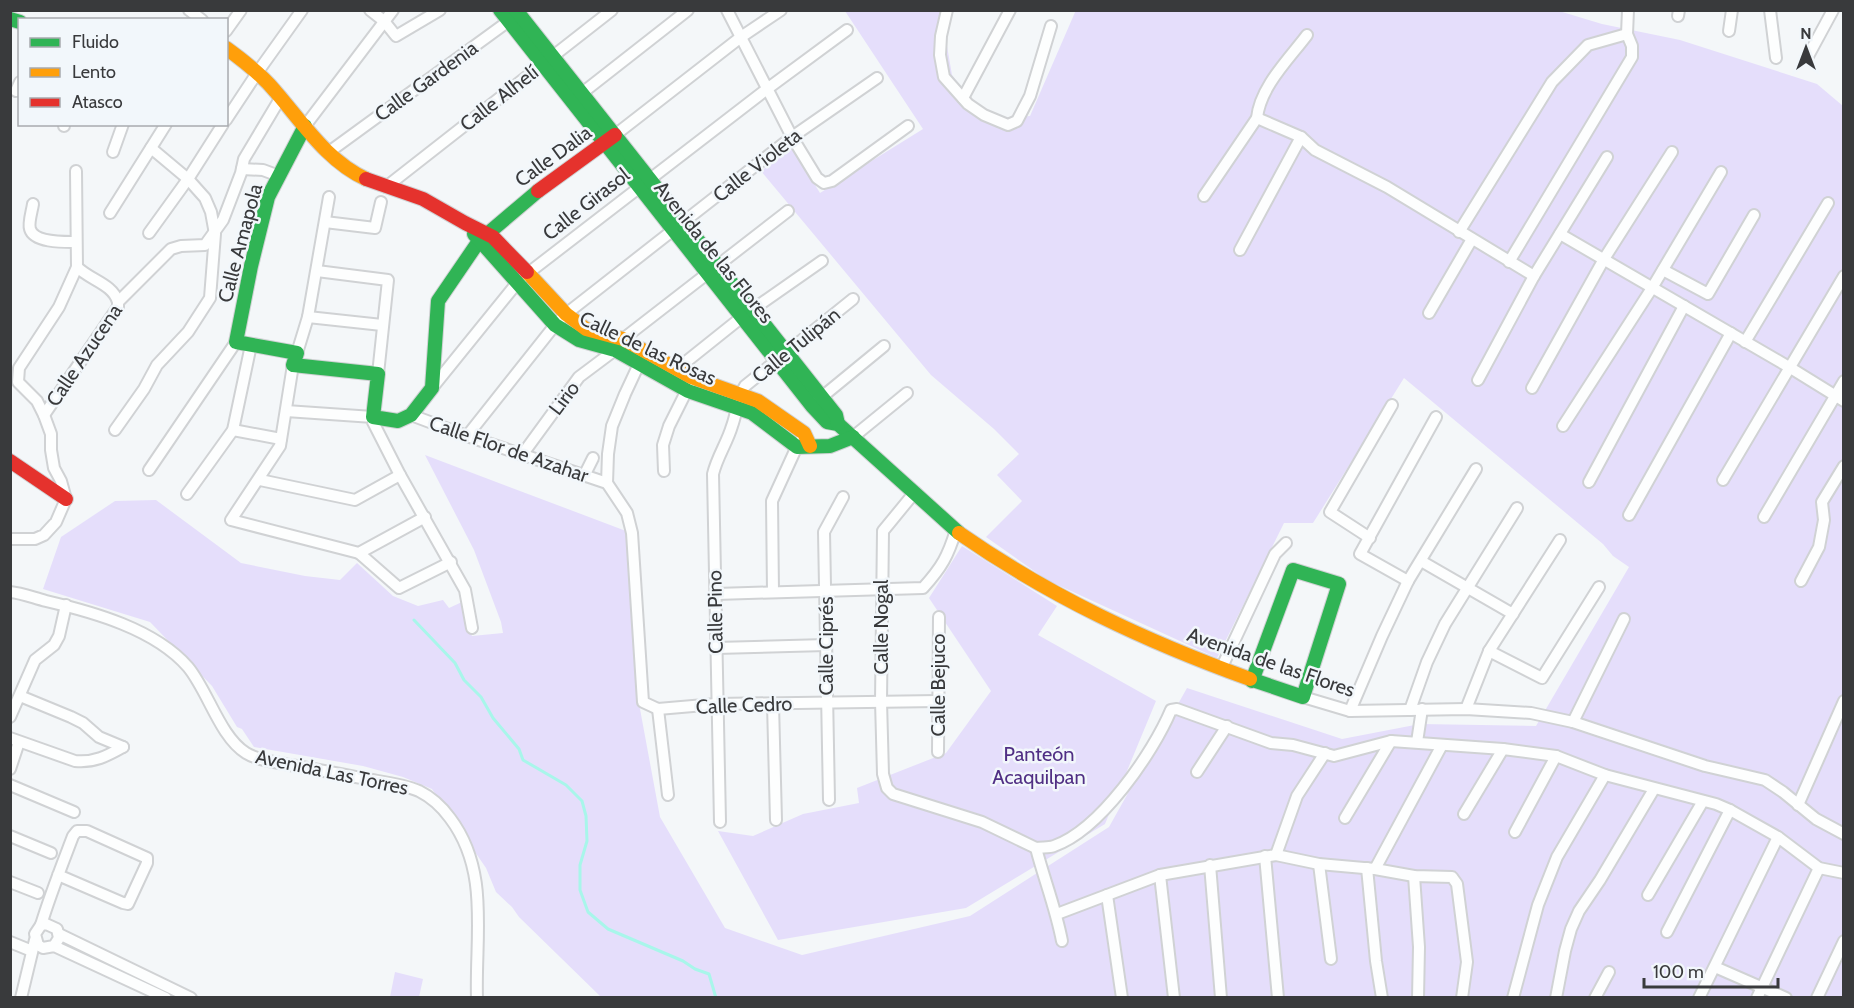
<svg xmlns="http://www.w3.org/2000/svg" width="1854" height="1008" font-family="Cabin,sans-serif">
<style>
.green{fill:#e5defb}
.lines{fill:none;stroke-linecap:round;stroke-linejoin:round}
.stream{stroke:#a8f6ea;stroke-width:3}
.street-casing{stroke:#d0d2d4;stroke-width:14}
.fast-casing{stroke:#d0d2d4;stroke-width:16}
.slow-casing{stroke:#d0d2d4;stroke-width:16}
.jam-casing{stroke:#d0d2d4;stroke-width:16}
.street{stroke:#fdfefe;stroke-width:10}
.fast{stroke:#30b455;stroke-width:14}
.slow{stroke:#ff9f0a;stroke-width:14}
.jam{stroke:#e5322d;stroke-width:14}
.labels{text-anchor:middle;stroke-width:5;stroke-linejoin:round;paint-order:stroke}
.street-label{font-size:20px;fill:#393a3c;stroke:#f2f7fb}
.park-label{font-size:20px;fill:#502f84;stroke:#f2f7fb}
</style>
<rect width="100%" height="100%" fill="#f4f7f9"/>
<g class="green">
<polygon points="1076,10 1559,11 1602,24 1680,40 1817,84 1843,106 1843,997 601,997 519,917 512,907 496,892 486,868 432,789 403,777 363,766 254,747 242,729 237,727 212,686 150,622 43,589 61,537 115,501 156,500 241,563 305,576 340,580 357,563 393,596 418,606 443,600 449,608 462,602 472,636 503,633 501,622 474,550 425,455 626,531 640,709 660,817 725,928 802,955 970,916 1109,827 1187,688 1342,739 1420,724 1536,726 1629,567 1613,556 1603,544 1404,378 1313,523 1284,523 1217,658 1047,580 986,537 1022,501 997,475 1019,454 994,429 931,375 761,171 792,148 820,193 923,129 845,11 941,11 952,75 985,119 1030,116"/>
<polygon points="962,546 1057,606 1038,635 1156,701 1105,824 966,908 778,940 718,831 753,836 803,814 859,803 857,788 946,753 991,691 929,598"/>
<polygon points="395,972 423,979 419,997 390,997"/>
</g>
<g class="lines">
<polyline class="stream" points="414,620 455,663 464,680 481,697 493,718 519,749 523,760 566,785 582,801 586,816 587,841 580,865 580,890 588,912 608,929 683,961 695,969 709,974 716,998"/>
<defs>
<g id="street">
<polyline points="189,10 202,20"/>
<polyline points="370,10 384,21 396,36 440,10"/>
<polyline points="727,10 792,137 817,178 824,183 832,181 908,126"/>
<polyline points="947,10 941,36 940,55 944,77 968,104 984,115 1008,125 1017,121 1030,96 1051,26"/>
<polyline points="1770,10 1776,58"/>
<polyline points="1678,16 1679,10"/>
<polyline points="226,31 241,10"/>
<polyline points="1729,31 1732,10"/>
<polyline points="1807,58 1833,10"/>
<polyline points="16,91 20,82"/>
<polyline points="577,97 688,10"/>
<polyline points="963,98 1010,10"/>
<polyline points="1257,118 1301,137 1315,150 1387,187 1534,276"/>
<polyline points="226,120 257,73 302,10"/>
<polyline points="64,126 64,124"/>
<polyline points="305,126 393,10"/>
<polyline points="615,135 741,37 781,10"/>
<polyline points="113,152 123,124"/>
<polyline points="329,152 513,18"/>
<polyline points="242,169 263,170 279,176"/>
<polyline points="386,187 612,10"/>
<path d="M1204,196L1257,118C1260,87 1289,59 1307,35"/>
<path d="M33,204C32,211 28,223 30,229C34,243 65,242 76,242"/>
<polyline points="110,213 166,124"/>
<polyline points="325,222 375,228 381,202"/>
<polyline points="1459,232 1552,82 1588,45 1627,34"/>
<polyline points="149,233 188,179 223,124"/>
<polyline points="1560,234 1789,367 1844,401"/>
<polyline points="1240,250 1301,137"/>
<polyline points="1509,262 1632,57 1632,46 1627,34 1628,10"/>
<path d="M77,267C90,280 113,284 118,302"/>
<polyline points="1663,270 1708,294 1754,215"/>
<polyline points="317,271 388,280 378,374"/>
<polyline points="1429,313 1472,239"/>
<polyline points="308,317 382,325"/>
<polyline points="1745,342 1828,203"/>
<polyline points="297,353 308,317 329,197"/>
<polyline points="639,364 625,394 612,426 608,454 607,483 627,513 632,533 643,702 658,709 716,704 938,701"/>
<polyline points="293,365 280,446 231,520 359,553 425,517"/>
<polyline points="677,369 742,317 822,261"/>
<polyline points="1478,380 1534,276 1607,157"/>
<polyline points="432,388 517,283 527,274 767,89 847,30"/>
<polyline points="1532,388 1604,259 1672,152"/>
<polyline points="817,401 884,346"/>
<polyline points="286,411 373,417 373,422 400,475 465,590 472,628"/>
<polyline points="44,415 118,307 118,302 171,249 181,246 205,245 223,220 241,173 244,159 281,97"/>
<polyline points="411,415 467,436 607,483"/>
<polyline points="1563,426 1652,288 1721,172"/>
<polyline points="115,430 144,389 157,365 188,332 210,298 215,234 211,212 205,198 188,179 151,148"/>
<polyline points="233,430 281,439"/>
<polyline points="467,436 555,325 566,314 792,137 877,78"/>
<polyline points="853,437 907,393"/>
<polyline points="522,455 579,377 615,350 623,339 788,211"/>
<polyline points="149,470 236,342"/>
<polyline points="664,471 663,445 669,426 689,386"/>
<polyline points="584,476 593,458"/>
<polyline points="260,480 355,500 400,475"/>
<polyline points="1723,480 1844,276"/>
<polyline points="1589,482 1684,306"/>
<polyline points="915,492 883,531 881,701 883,774 887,788 893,794 982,822 1036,848"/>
<polyline points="187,494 233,430 251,345"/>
<polyline points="1629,515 1731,333"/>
<polyline points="1764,517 1844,381"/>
<polyline points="1370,538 1330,512 1392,405"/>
<polyline points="10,539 35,539 44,535 56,522 66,499 61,481 54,468 51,450 51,434 44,415 37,401 18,382 19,368 59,307 77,267 76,171"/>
<polyline points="359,553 399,588 451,562"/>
<polyline points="1421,561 1513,614"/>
<polyline points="1408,581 1360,554 1436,417"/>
<polyline points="1801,581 1819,547 1824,520 1822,502 1844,466"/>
<path d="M10,592C22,593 34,598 46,601C93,612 155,629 188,667C208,691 220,737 246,753C259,761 276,762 290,765C315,769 341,774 366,779C383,782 403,784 419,791C431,797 442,807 450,818C490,871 475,935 477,998"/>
<polyline points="773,592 772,501 799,442"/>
<path d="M716,594L923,588C942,567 948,556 956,530"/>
<polyline points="716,648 826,645"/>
<polyline points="1489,651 1542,678 1599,587"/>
<polyline points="1221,669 1275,554 1286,543"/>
<polyline points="20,696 71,717 83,723 99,737 123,747"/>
<polyline points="1303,697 1350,711 1466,709 1531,713 1573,722 1705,766 1765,780 1783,792 1816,819 1844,834"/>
<polyline points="773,704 776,820"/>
<polyline points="658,709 668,795"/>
<polyline points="1466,709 1489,651 1560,540"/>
<polyline points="1410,710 1427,662 1445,624 1517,508"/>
<polyline points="1350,711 1382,636 1408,581 1476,469"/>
<polyline points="10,717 35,660 54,645 59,636 66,605"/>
<polyline points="1573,722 1624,619"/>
<path d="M10,738L75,761C94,763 107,756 123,747"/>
<polyline points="1417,742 1422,709"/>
<polyline points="938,752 939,617"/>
<polyline points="10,769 19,742"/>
<polyline points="1197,772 1227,726"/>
<polyline points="10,785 74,812"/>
<polyline points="829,800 824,532 843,497"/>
<polyline points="1798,805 1844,701"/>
<polyline points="1464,814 1503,749"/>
<polyline points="1345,818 1391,741"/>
<path d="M720,822L713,474C717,457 727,443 732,426C737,413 737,398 745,386L853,299"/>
<polyline points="1515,832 1556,756"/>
<polyline points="10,836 51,853"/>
<path d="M1036,848C1042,847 1049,848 1054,846C1100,830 1153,753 1171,710L1177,709L1271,743L1293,745L1334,756L1391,741L1503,749L1556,756L1605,775L1716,804L1730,810L1778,837L1819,868L1844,873"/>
<path d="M1036,848C1044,879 1056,909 1062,941"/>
<polyline points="1276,855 1297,796 1325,753"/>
<polyline points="1265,856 1278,998"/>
<polyline points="1319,864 1331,959"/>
<polyline points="1210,865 1221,998"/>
<polyline points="1367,868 1376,961 1382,998"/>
<polyline points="1375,869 1442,745"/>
<polyline points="1160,875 1174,998"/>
<polyline points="1414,876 1419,947 1418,998"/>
<polyline points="10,882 38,893"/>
<polyline points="1107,895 1122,998"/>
<polyline points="1648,895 1703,801"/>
<polyline points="1057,914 1160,875 1276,855 1319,864 1375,869 1414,876 1452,877 1457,884 1467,962 1462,998"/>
<path d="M41,925C50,895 62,865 73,836L77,831H87L147,858V863L128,904L123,903L58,875"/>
<polyline points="1667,932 1730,810"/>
<polyline points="59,934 191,998"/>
<polyline points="10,942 32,951"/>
<polyline points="54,946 59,938 57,929 46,924 41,925 35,934 38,945 43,948 54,946 166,998"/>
<polyline points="1715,967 1786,998"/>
<polyline points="21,998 35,940"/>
<polyline points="1513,998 1538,905 1557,857 1605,775"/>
<polyline points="1556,998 1565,951 1571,929 1579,911 1600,880 1654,789"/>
<polyline points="1595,998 1609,972"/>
<polyline points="1699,998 1778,837"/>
<polyline points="1757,998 1819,868"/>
<polyline points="1817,998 1844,941"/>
</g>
<g id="fast">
<polyline points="500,10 812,406 827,422 838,424 959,533"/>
<polyline points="516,10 836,415 838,424"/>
<polyline points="10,19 20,22"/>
<polyline points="305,126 268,197 251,266 236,342 297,353 293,365 378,374 373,417 398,421 411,415 432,388 438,301 479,241 538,191"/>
<polyline points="474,234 555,325 579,340 615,350 688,391 752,413 797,447 830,446 853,437"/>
<polyline points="1250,679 1303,697 1339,584 1293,570 1252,681"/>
</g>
<g id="slow">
<path d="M226,48C244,61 261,74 275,91C303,123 327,161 366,179"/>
<polyline points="527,272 566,314 586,329 623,339 691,377 758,401 804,433 810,446"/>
<path d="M959,533C1051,597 1145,641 1250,679"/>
</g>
<g id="jam">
<polyline points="366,179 423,199 465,223 493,237 527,272"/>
<polyline points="538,191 615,135"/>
<polyline points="10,461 66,499"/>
</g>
</defs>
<use href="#street" class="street-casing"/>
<use href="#fast" class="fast-casing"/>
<use href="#slow" class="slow-casing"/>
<use href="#jam" class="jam-casing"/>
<use href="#street" class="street"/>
<use href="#fast" class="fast"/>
<use href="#slow" class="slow"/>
<use href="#jam" class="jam"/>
</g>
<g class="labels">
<g class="street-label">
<text transform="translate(426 81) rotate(-36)" y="7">Calle Gardenia</text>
<text transform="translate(499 98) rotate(-38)" y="7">Calle Alhelí</text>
<text transform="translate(553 156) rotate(-36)" y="7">Calle Dalia</text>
<text transform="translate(757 165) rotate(-38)" y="7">Calle Violeta</text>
<text transform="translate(586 204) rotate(-38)" y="7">Calle Girasol</text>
<text transform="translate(240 243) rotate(-75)" y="7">Calle Amapola</text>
<text transform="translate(714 252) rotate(51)" y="7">Avenida de las Flores</text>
<text transform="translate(796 345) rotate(-39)" y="7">Calle Tulipán</text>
<text transform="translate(648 348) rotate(25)" y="7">Calle de las Rosas</text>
<text transform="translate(84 355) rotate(-56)" y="7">Calle Azucena</text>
<text transform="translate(564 398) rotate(-53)" y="7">Lirio</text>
<text transform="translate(509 449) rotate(19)" y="7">Calle Flor de Azahar</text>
<text transform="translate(715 612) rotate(-91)" y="7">Calle Pino</text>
<text transform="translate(881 627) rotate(-90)" y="7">Calle Nogal</text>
<text transform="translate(826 646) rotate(-90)" y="7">Calle Ciprés</text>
<text transform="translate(1271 662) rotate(19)" y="7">Avenida de las Flores</text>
<text transform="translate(938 685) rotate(-90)" y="7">Calle Bejuco</text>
<text transform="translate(744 705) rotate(-2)" y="7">Calle Cedro</text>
<text transform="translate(332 772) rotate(12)" y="7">Avenida Las Torres</text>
</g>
<g class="park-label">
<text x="1039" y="761">Panteón<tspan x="1039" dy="23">Acaquilpan</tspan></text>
</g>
</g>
<rect width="1854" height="1008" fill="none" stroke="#393a3c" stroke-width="24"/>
<rect x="18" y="18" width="210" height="108" fill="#f2f7fb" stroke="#a8abaf" stroke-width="1.5"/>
<rect x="30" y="38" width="30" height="9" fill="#30b455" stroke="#a8abaf" stroke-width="1.5"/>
<text x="72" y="48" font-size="18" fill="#393a3c">Fluido</text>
<rect x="30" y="68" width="30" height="9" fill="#ff9f0a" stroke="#a8abaf" stroke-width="1.5"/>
<text x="72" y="78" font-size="18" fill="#393a3c">Lento</text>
<rect x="30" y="98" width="30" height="9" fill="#e5322d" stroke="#a8abaf" stroke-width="1.5"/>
<text x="72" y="108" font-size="18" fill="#393a3c">Atasco</text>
<g transform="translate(1806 48)" stroke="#f2f7fb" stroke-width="4.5" paint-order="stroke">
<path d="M0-4.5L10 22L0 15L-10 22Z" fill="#393a3c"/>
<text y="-9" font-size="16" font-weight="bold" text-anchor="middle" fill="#393a3c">N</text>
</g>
<path d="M1644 978v9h134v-9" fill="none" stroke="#393a3c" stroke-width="3"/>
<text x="1653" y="978" font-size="18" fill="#393a3c" stroke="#f2f7fb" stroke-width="4.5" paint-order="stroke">100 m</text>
</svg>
